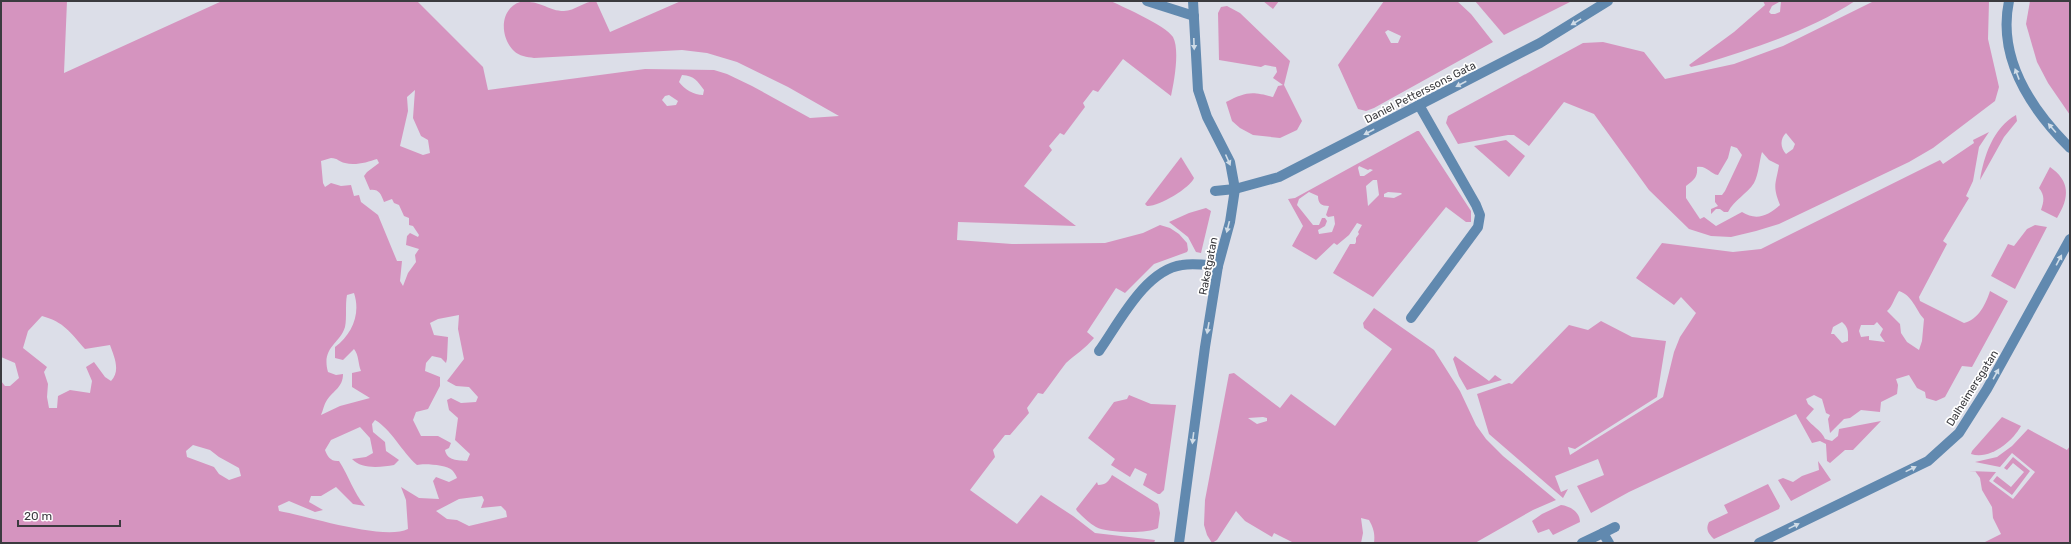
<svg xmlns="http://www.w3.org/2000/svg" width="2071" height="544" font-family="Rubik,sans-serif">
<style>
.green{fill:#d594bf;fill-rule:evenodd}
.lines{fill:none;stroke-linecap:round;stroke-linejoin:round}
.minor{stroke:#6189af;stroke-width:10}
.oneway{fill:#d0dce7}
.labels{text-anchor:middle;stroke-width:3.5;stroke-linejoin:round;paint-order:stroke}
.street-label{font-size:11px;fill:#3b3b3f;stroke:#fff}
</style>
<rect width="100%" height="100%" fill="#dcdee8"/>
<g class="green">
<path d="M1,1H67L64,73L222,1H417L483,67L488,90L645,69L714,70L727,74L752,86L810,118L839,116L788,87L737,62L707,53L682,50L534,58C527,57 519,56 514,51C500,38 499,9 520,2C542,0 547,11 564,11C575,11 584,1 596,1L610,32L681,1H1111C1125,8 1165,25 1173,37C1180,50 1174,82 1171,96L1123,59L1098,92L1093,90L1083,103L1085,107L1064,135L1060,133L1049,146L1052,150L1024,186L1076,226L958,222L957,240L1012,244L1105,243L1143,233L1160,225L1170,228L1179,234L1187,243L1188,250L1187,252L1154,264L1125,293L1116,288L1087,332L1094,338C1085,349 1076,354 1066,363C1058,373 1051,384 1043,394L1038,393L1027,408L1029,413L1010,435H1005L993,450L995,457L970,490L1017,524L1041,495L1073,516L1095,533L1155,540L1154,543H1V381L5,386H10L19,378L15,363L1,357ZM682,75C695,76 697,81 704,90L703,95C694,95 684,89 679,82ZM415,90L413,118L421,136L428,140L430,153L423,155L400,146L408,111L407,97ZM669,95L678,101L676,105L667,106L662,100L665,96ZM331,158C338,158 339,162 345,163C355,166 368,162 377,159L379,163L367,172L364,176L370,190C379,189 381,194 384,202L392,199L394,203L399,205L404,216L409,218V225L413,226L419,235L418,237L410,233L407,236L406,245L419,249L415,255L416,262L408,273L403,286L400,281L402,261H397L378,215L361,202L359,195L354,196L351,185L341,186L331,183L325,187L323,183L321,161ZM354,293C361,314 352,334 335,347V358L343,360L354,349C359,355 358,364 361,371L352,373V387L370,398L340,406L321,415C323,411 324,404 327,400C334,390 343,387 343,374L336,375L328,372C321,347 340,344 345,327C347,317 345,305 347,295ZM459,315L458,329L464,359L447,381L456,386L469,387L478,397L476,402L461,403L451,398L447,400L449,410L458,418L455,440L470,454L467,461C458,460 447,461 445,450L449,448L451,443L438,436H421L413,420L416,412L428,409L440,386V377L425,371L426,363L432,356L441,358L446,363L447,359L448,337L434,335L430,323L438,319ZM42,316C64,322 70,332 85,349L110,345C114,356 121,371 111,381L105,377L94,362L86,367L92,381L90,393L70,390L58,396L57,408H49L47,397L48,384L44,372L47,367L23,348L28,331ZM375,420C391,429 402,452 417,465C424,463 447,465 452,470C454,472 456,475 457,478L449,482L436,477L433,481L439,499L419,498L401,487L406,500L408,529C384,541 308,516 279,511L278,506L289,501L315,512L323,510L309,502L311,496H321L336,487L353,504L365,506C353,492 349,476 339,461C331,462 327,456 325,450L331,440L360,427L370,438L373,453L366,457L352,459C362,470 382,467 394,465L399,460L386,451L385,442L373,432L372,424ZM193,445L210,450L219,457L239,468L241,476L229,480L219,474L214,467L187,457L186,451ZM482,496L484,500L481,508L501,506L506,511L507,517L469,526L457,520L447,519L436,511L459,499Z"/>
<polygon points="1263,1 1279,1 1273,9"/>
<path d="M1384,1H1457L1471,14L1493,42L1374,108L1366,111L1358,109L1338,65ZM1388,30L1401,36L1398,43H1391L1385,32Z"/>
<polygon points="1475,1 1572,1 1504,35"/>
<path d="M1763,1H1855C1809,31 1755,48 1703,64L1691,67L1689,65L1734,32L1765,5ZM1781,1L1780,12L1775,14H1771L1769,12L1772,6Z"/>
<path d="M1874,1H1989L1988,39L1999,87L1995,101L1933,148L1909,162L1779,224L1756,231L1731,237L1711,236L1689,229L1649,190L1594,114L1564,102L1529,146L1514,135H1508L1458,144L1446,123L1448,116L1583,43L1603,42L1644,52L1665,79L1734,64L1783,46ZM1786,133L1795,144L1793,149L1786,154C1780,147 1780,139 1786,133ZM1731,146L1737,148L1742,155L1725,191L1722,195H1715V202L1718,206L1711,209V214L1716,209H1720L1724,212H1728C1734,200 1747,194 1754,183C1759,173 1759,162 1762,152L1769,160L1779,165C1776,184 1772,185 1780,205C1768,216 1756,221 1742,212L1716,226L1704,217L1700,219L1686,198V186C1694,180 1698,177 1697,167C1707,165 1710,174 1718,175L1728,158Z"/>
<polygon points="2030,1 2070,1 2070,115 2048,83 2037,62 2026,24"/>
<path d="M1227,6L1240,13L1290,61L1284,85L1302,121L1297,130L1280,138L1253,135L1240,128L1232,121L1226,102C1246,92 1251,91 1273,97L1278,86L1283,85L1273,78L1277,72L1276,67L1265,65L1261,67L1219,60L1218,13L1221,7Z"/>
<path d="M2016,115L2017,121L2004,137L1980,180C1984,156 1993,128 2016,115Z"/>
<path d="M1417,131H1419L1471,211V222H1466L1446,207L1373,297L1333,273L1350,244H1355L1356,242V238L1359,234L1358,232L1362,225L1357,223L1349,235L1337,245L1334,243L1316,260L1292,246L1303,226L1288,199L1295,198ZM1359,166L1368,170L1370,169L1373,170L1364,176H1360L1358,168ZM1373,180H1377L1379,195L1368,206L1366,186ZM1309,192L1318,196C1318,203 1321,206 1329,206L1326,215L1328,217L1334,216L1335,224L1332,232L1319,234L1318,230L1325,226L1327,221L1325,218H1322L1319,225H1313L1297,205L1299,199ZM1388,192L1401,193L1402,194L1394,198L1384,197V194Z"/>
<path d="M1989,132L1979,147L1973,181L1966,196L1969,198L1943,241L1947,244L1919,297L1920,301L1964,323C1978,320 1986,304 1990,291L2008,301L1972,367L1962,366L1945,397L1936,401L1926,398L1925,392L1917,388L1909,375L1896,379L1898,385L1897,394L1881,402L1880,412L1861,410L1850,418L1844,419L1830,433L1828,419L1830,415L1826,413L1822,399L1814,395L1806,399L1808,404L1814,409L1806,418C1812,426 1821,430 1825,439L1832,441L1838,436L1839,429L1881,421L1853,450H1845L1830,463L1827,461L1826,444L1820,441L1812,443L1796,414L1629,492L1591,513L1577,486L1604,475L1598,459L1555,476L1561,492L1568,489L1563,498L1489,434L1477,394L1509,383L1512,384L1569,325L1588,330L1601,321L1632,337L1666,341L1657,397L1575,449L1568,447L1570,455L1663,397L1674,352L1680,337L1696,313L1681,297L1674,305L1636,278L1662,243L1733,252L1761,249L1940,160L1943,164L1974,143L1973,140ZM1899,291C1913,296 1915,309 1924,319L1922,341L1919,350L1907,342L1901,333L1900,324L1887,311C1893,306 1894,298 1899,291ZM1842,322C1849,328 1848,332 1848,341L1842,343L1834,334H1831L1833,327ZM1877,322L1883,329L1880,335L1885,342L1869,340V336L1861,337L1859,331L1861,325H1874Z"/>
<polygon points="1506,140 1525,156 1509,177 1474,146"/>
<path d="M1181,157L1194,178C1190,188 1158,207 1147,206L1145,204Z"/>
<path d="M2050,167C2070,181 2070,197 2057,218L2041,210C2044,201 2045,196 2039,188Z"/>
<polygon points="1206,208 1211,211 1201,253 1196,252 1188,237 1169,222 1189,213"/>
<polygon points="2035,225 2047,227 2015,289 1993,277 1991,276 2008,244 2014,246 2027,229"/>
<path d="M1374,308L1434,350L1460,391L1476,425L1486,439L1503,456L1556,500L1533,510L1475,543H1374C1375,534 1374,529 1369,520L1361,518L1363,533L1361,543H1294L1274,533L1272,537L1245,521L1236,511L1217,540L1212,543L1207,535L1204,525L1205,500L1229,374L1234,373L1280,408L1291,394L1335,426L1392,349L1364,328L1363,323ZM1263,417L1267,418V421L1257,424L1248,418Z"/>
<polygon points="1455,356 1489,381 1495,375 1502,380 1467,390 1459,376 1453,359"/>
<polygon points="1129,395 1151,404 1176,405 1164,490 1160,494 1158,494 1143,485 1147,474 1135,468 1130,477 1111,465 1115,459 1088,438 1114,402 1127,399"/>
<path d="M2002,417L2021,426C2012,442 1990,460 1971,454L1972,451Z"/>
<polygon points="2028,429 2067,450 2070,446 2070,543 1983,543 2001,534 1993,518 1992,507 1982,490 1980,478 1975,471 1969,471 1996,472 1989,481 2013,499 2035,472 2012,453 2000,467 1975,462 1997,457 2012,446"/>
<polygon points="2013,457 2030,471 2012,495 1993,481 1997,476 2011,487 2024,472 2013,463 2007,470 2004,468"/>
<polygon points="1818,461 1831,480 1791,501 1778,480 1783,478 1793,482 1802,476 1819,470"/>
<path d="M1112,475L1158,504L1160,513L1158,528C1148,534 1107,533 1096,527C1089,523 1083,517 1077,511L1076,509L1097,482L1098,485C1106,485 1109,481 1112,475Z"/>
<path d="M1768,484L1780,506L1779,509L1714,539C1709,534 1705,530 1709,522L1728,513L1724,505Z"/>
<path d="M1561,505C1570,506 1580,512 1580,522L1553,535L1549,529L1538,533L1532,521L1542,514Z"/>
</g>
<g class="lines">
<g class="minor">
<polyline points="1147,1 1194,16"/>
<path d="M2009,1C1997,58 2031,109 2070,148"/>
<polyline points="1215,191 1235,189 1279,177 1540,43 1608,1"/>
<polyline points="1411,318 1478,227 1480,215 1476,205 1419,105"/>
<path d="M1099,351C1119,323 1145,270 1182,265C1194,263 1206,265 1218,266"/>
<polyline points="1603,533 1615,527"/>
<polyline points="1179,543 1205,347 1218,266 1230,222 1235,189 1230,162 1207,117 1198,90 1193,1"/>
<polyline points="1582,543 1603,533 1609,543"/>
<polyline points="1759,543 1928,461 1959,433 1987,389 2070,239"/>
</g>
</g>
<defs><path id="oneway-solid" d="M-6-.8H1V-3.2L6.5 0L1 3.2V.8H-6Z"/></defs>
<g class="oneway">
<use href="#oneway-solid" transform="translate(1576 22) rotate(149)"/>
<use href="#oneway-solid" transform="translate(1194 44) rotate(88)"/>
<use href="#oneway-solid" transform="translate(2017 74) rotate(-111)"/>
<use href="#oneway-solid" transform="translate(1461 84) rotate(153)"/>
<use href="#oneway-solid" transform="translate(2052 128) rotate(-131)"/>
<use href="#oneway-solid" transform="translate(1369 132) rotate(152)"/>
<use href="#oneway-solid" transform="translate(1228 160) rotate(66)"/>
<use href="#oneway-solid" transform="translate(1228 227) rotate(104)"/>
<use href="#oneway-solid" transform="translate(2059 260) rotate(-62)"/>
<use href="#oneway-solid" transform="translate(1208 328) rotate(100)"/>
<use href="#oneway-solid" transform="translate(1996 374) rotate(-61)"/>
<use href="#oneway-solid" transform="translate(1193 438) rotate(97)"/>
<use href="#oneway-solid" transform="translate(1911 469) rotate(-26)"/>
<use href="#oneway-solid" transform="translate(1794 526) rotate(-26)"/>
</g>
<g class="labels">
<g class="street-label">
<text transform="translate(1420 92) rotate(-27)" y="4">Daniel Petterssons Gata</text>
<text transform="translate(1208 266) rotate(-79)" y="4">Raketgatan</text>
<text transform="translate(1972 388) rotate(-58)" y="4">Dalheimersgatan</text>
</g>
</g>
<rect width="2071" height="544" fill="none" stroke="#3b3b3f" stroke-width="4"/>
<path d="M18 520v6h102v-6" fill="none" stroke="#3b3b3f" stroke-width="2"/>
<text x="24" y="520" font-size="12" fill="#3b3b3f" stroke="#ffffff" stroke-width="3" paint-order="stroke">20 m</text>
</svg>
